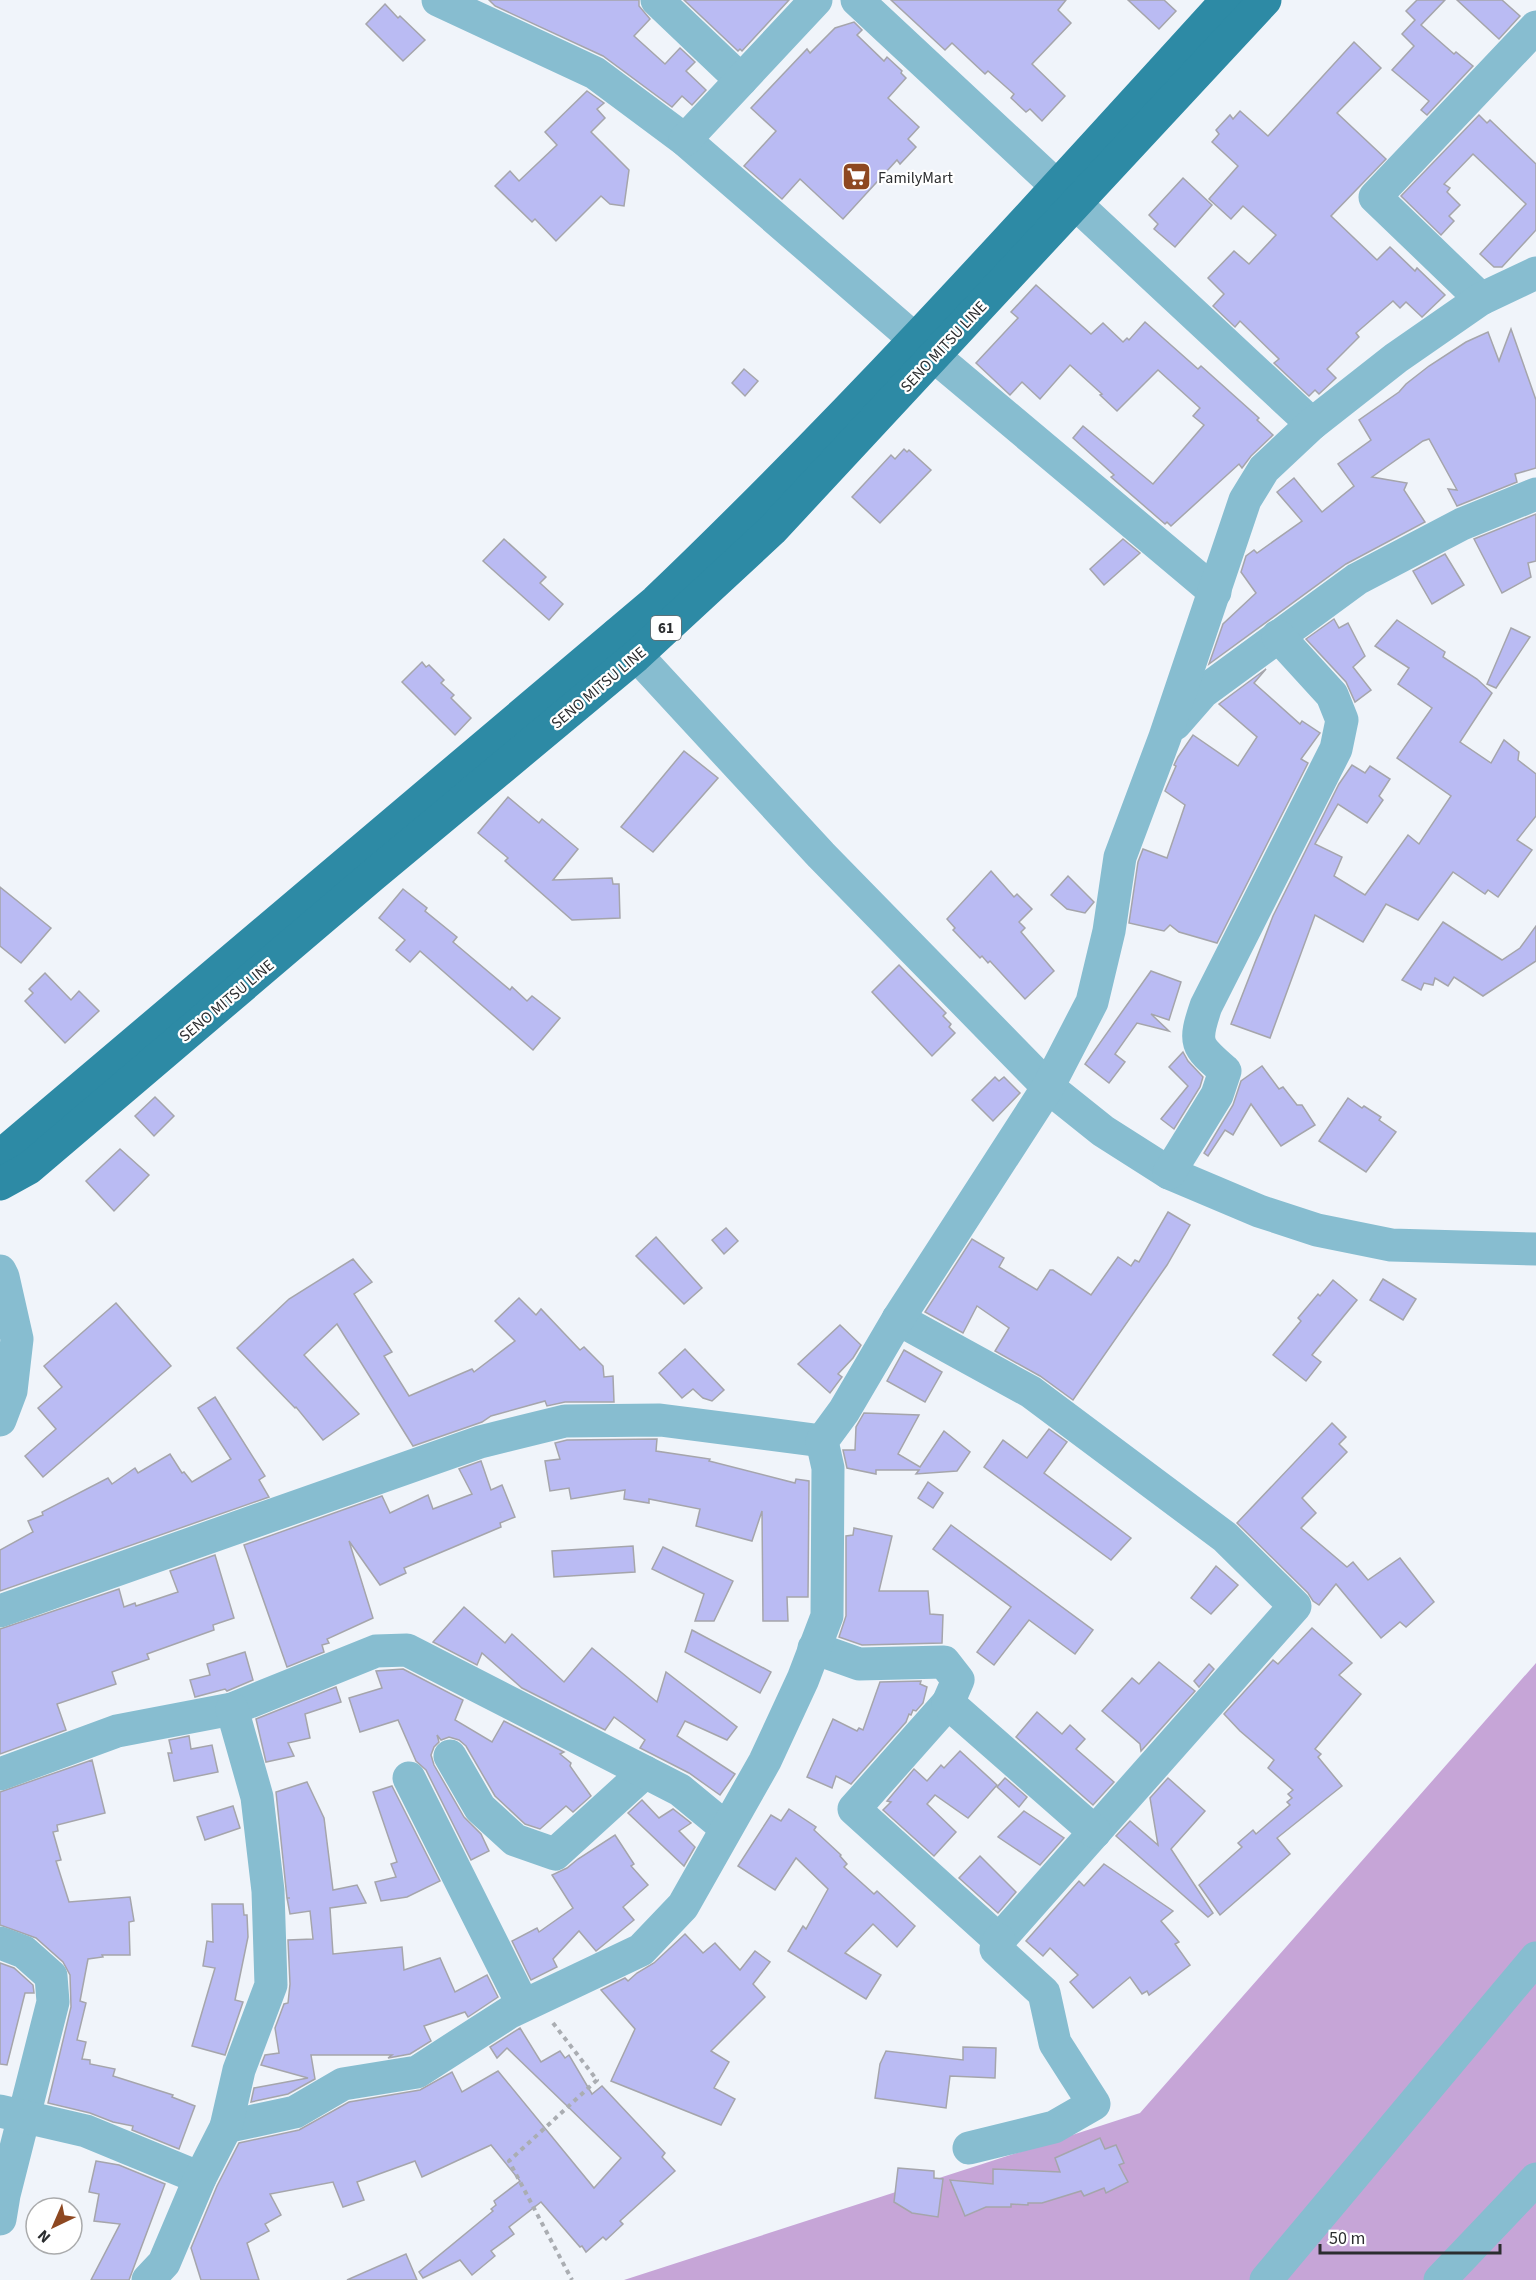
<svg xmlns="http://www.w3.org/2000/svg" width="1536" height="2280" font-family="'Source Sans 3',sans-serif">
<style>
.forest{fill:#c6a5d7}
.building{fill:#babbf3;stroke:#a5a5ab;stroke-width:1.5}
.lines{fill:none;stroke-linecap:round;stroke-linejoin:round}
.path{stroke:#aaadb2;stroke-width:4;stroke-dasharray:4.5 4.5;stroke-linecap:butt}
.minor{stroke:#87bdd0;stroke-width:33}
.major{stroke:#2d8aa5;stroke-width:33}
.labels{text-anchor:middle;stroke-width:4.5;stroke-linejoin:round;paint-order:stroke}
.shield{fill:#fff;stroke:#6b6c6d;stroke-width:1.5}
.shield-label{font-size:15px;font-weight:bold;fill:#2b2d2f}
.poi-label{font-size:16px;fill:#2b2d2f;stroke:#fff;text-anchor:start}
.street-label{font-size:16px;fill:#2b2d2f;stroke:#fff}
</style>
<rect width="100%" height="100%" fill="#f0f4fa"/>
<polygon class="forest" points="1536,1663 1536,2280 624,2280 1140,2113"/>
<g class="building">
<polygon points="489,0 639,0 639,6 650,19 634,36 665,64 680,48 695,62 686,71 706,90 692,105 682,96 672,107 603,56 495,6"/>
<polygon points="684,0 789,0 742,51 740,49 738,51"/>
<polygon points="891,0 1066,0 1058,10 1071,23 1032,64 1065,96 1042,121 1030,109 1026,112 1011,98 1014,94 988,71 985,74 952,43 945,50"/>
<polygon points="1128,0 1164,0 1176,11 1159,29"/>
<polygon points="1417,0 1445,0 1421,25 1454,54 1456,52 1473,66 1427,115 1421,110 1429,101 1392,70 1414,46 1402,34 1415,20 1406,11"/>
<polygon points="1457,0 1502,0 1520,16 1499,39"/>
<polygon points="385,4 398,18 400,16 425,40 403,61 366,24"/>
<polygon points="854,22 862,30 857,35 884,61 887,57 902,71 901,73 906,78 888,98 919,127 908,139 916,147 900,164 897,160 843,219 800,179 782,199 744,166 776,131 751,108 807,49 810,53 835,28"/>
<polygon points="1354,42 1381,68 1337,113 1386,159 1331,216 1377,260 1390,247 1415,271 1417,268 1445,295 1422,317 1406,302 1400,308 1393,301 1356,333 1359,337 1327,369 1336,378 1319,394 1315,390 1309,396 1274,363 1279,359 1240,321 1235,327 1213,306 1224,294 1208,278 1234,251 1249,264 1276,235 1243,206 1231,219 1209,199 1238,166 1212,142 1219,134 1216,130 1230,115 1233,119 1240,111 1268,136"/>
<polygon points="587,91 604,103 597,109 605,118 591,132 629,170 624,206 610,204 601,196 556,241 535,219 532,222 495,186 510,171 519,181 557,145 545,132"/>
<polygon points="1479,115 1487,123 1490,120 1536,164 1536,230 1502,267 1494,267 1480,254 1526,204 1473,154 1444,184 1450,188 1447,192 1460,205 1449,216 1454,221 1441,235 1401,196"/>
<polygon points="1183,178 1212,205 1175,247 1154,229 1158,224 1149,215"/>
<polygon points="1036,285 1091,334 1103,323 1123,342 1127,338 1129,340 1145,322 1198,369 1201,366 1259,418 1257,420 1273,435 1251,456 1242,468 1239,464 1171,526 1167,522 1165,524 1111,477 1114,475 1073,438 1083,426 1153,484 1204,425 1193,416 1200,408 1158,370 1117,411 1100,395 1102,394 1070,365 1040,399 1022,382 1010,395 976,363 1018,318 1011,312"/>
<polygon points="1511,329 1536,400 1536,468 1515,474 1517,482 1457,506 1448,489 1457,490 1429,439 1423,441 1372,477 1407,483 1404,490 1425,522 1346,564 1209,664 1223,624 1256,593 1241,572 1246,556 1254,550 1257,553 1302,521 1277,492 1294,478 1322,512 1354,486 1338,464 1371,440 1359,420 1399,392 1406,384 1429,366 1466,342 1488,332 1499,361"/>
<polygon points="744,369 758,381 745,396 732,383"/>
<polygon points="904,449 907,452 909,450 931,470 880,523 852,497 891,455 895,459"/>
<polygon points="1536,514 1536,561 1528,563 1531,577 1502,593 1474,539"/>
<polygon points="504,539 546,577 540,583 563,604 549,620 483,561"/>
<polygon points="1123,539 1140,553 1104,585 1090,569"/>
<polygon points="1445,554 1464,585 1432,604 1413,571"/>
<polygon points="1334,619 1339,628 1348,623 1365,656 1353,667 1371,690 1355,702 1346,682 1306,639"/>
<polygon points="1397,620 1445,652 1443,657 1477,679 1492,693 1460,742 1491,763 1504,740 1519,752 1518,760 1536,774 1536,816 1517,840 1532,850 1498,897 1488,890 1485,894 1453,872 1418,920 1386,904 1363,942 1315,915 1270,1038 1231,1024 1273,916 1339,784 1352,765 1365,773 1370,766 1390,779 1379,796 1383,800 1367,823 1338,804 1315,844 1342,857 1334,876 1365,895 1408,835 1419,844 1451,796 1397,758 1432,708 1398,684 1409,668 1375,646"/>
<polygon points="1511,628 1530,637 1496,688 1487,684"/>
<polygon points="422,662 426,667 429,665 444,680 441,683 454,695 451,698 471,718 455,735 402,682"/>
<polygon points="1266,669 1254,683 1300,724 1302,721 1320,733 1301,759 1308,763 1217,943 1179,932 1170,925 1164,931 1129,923 1138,862 1143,849 1167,858 1185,805 1165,791 1176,766 1174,765 1178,757 1193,735 1238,766 1257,737 1219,704"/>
<polygon points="684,751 718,778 653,852 621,827"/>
<polygon points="508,797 539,823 542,819 578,849 553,880 612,878 613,884 619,884 620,918 572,920 505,861 508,858 478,833"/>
<polygon points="991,871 1014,897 1017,894 1032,909 1019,922 1025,928 1021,932 1054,971 1025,999 990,961 988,963 982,956 980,958 953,930 955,928 947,919"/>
<polygon points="1068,876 1094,902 1085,913 1067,909 1051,895"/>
<polygon points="0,887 51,928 21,963 0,946"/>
<polygon points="403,889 427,908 425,911 457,937 453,942 510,990 512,987 527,1001 532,996 560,1018 533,1050 420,951 410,962 396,950 405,940 379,918"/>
<polygon points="1443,922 1502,960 1520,948 1536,926 1536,961 1483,996 1454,977 1448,986 1435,978 1433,985 1424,983 1421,990 1402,980"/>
<polygon points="899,965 946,1013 943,1016 951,1024 949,1027 955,1033 932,1056 872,992"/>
<polygon points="1151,971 1181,982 1169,1020 1151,1014 1169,1031 1137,1023 1115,1054 1125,1062 1109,1083 1085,1064"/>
<polygon points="45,973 71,1000 79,991 99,1011 65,1043 25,1001 33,993 29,989"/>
<polygon points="1183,1052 1188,1061 1203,1077 1200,1087 1174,1129 1161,1119 1188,1086 1169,1067"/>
<polygon points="1262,1066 1279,1089 1283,1087 1297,1105 1302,1105 1315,1125 1281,1146 1251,1104 1233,1135 1225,1130 1208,1156 1204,1153 1233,1105 1241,1081"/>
<polygon points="995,1077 999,1081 1004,1077 1020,1093 993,1121 972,1100"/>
<polygon points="155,1097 174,1116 154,1136 135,1116"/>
<polygon points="1348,1098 1362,1108 1364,1106 1381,1117 1379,1120 1396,1132 1366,1172 1319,1141"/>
<polygon points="120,1149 149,1175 114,1211 86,1181"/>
<polygon points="1168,1212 1190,1225 1167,1265 1073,1400 1040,1376 995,1351 1009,1328 977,1306 963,1333 925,1312 972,1239 1004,1258 999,1267 1037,1290 1050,1270 1053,1270 1091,1295 1118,1257 1131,1266 1135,1260 1139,1262"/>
<polygon points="726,1228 738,1241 724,1254 712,1240"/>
<polygon points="656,1237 702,1288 684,1304 636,1256"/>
<polygon points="353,1259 372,1282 354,1294 392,1352 384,1356 409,1396 472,1369 474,1372 515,1341 495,1321 519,1298 536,1315 541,1309 580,1350 584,1347 603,1366 604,1377 613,1376 614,1402 565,1402 547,1406 545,1401 491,1416 482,1422 413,1446 337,1324 304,1355 359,1414 323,1440 296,1407 295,1408 237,1348 289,1299"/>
<polygon points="1383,1279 1416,1299 1403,1320 1370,1300"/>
<polygon points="1333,1280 1357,1300 1312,1355 1321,1362 1306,1381 1273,1355 1301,1321 1298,1318 1318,1294 1320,1296"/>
<polygon points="116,1303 171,1366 43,1477 25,1456 56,1429 38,1408 62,1387 44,1366"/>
<polygon points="840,1325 861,1345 853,1358 838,1374 842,1377 830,1393 798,1364"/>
<polygon points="685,1349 724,1390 712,1401 703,1398 693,1389 682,1398 659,1373"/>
<polygon points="904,1350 942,1372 925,1402 887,1381"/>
<polygon points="215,1397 265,1476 259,1480 269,1497 0,1591 0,1550 33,1532 28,1521 43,1515 42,1512 108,1478 112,1484 135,1468 138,1473 170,1454 182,1473 184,1472 192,1482 231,1459 198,1408"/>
<polygon points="864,1413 919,1415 898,1454 920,1467 944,1431 970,1452 957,1471 916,1474 919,1470 876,1470 876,1474 847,1468 843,1450 855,1450 856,1427"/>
<polygon points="1332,1423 1346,1437 1339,1444 1347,1452 1302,1498 1316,1513 1301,1528 1347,1567 1353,1562 1368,1580 1400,1558 1434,1602 1406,1627 1400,1622 1381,1638 1336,1584 1319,1605 1313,1601 1308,1593 1237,1523"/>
<polygon points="1049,1429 1067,1442 1044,1473 1131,1538 1111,1560 984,1467 1003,1440 1027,1458"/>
<polygon points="657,1439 656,1451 710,1459 709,1461 795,1483 796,1479 809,1481 808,1597 787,1597 788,1621 763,1621 762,1511 752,1541 696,1526 700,1509 649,1499 649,1503 624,1499 625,1490 571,1499 569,1488 550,1491 545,1461 560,1459 555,1443 567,1440"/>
<polygon points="481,1461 491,1490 502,1485 515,1517 500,1523 501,1527 404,1568 406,1573 380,1585 349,1541 373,1618 327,1639 329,1643 322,1645 324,1652 287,1667 244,1545 382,1496 390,1513 428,1495 433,1509 472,1494 459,1469"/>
<polygon points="928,1482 943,1493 933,1508 918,1498"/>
<polygon points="951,1525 1093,1630 1075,1654 1029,1620 994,1665 977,1652 1011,1607 933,1549"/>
<polygon points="854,1528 892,1536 879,1591 928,1591 930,1614 943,1615 942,1643 862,1645 839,1637 846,1616 846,1536 853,1535"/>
<polygon points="633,1546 635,1572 554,1577 552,1551"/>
<polygon points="663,1547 733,1581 714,1621 695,1621 704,1594 652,1569"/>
<polygon points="215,1555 234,1618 213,1625 214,1630 147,1654 149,1659 112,1672 116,1684 57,1704 66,1730 0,1754 0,1629 119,1589 124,1607 135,1603 136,1606 178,1592 170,1571"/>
<polygon points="1216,1566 1238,1585 1211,1614 1191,1598"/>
<polygon points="464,1607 505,1643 512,1634 564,1682 592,1648 657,1702 666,1672 737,1727 727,1740 685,1721 677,1736 735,1774 720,1795 689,1773 640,1748 645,1740 614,1717 605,1730 522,1688 482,1653 477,1665 433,1642"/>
<polygon points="1312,1628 1352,1663 1339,1675 1361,1694 1315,1749 1321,1754 1318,1757 1342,1786 1277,1838 1290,1854 1220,1915 1199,1885 1242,1847 1238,1843 1253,1830 1256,1834 1290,1805 1287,1802 1292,1798 1288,1794 1293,1790 1268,1768 1274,1760 1240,1731 1224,1714 1273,1660 1278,1664"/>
<polygon points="692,1630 771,1672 760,1693 685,1652"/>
<polygon points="245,1652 253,1680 227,1691 225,1689 195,1697 190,1680 210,1675 207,1664"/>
<polygon points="1159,1662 1195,1691 1141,1751 1140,1744 1102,1711 1132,1678 1139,1684"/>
<polygon points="1209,1664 1214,1669 1199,1687 1194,1681"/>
<polygon points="403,1669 463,1700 455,1720 492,1742 504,1721 564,1752 560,1754 571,1763 570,1766 591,1796 573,1812 566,1806 540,1829 525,1824 495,1796 466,1746 459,1740 449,1737 441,1740 437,1735 439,1742 434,1747 431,1755 434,1765 464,1817 481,1834 489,1851 471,1860 426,1770 416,1761 398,1720 360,1732 349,1698 382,1688 376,1671"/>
<polygon points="921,1681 920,1684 927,1687 923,1703 916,1711 913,1710 911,1715 909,1714 906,1722 851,1784 836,1776 832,1788 807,1777 833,1719 857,1731 859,1728 863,1730 880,1682"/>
<polygon points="336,1687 341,1702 305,1714 310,1738 288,1743 294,1756 266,1762 256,1719"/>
<polygon points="1037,1712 1062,1734 1070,1725 1085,1739 1076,1749 1114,1782 1093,1805 1016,1737"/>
<polygon points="189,1736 191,1749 212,1745 218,1772 174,1781 168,1753 172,1753 169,1740"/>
<polygon points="960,1751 997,1785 968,1818 935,1795 927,1804 956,1832 934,1856 883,1810 891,1802 887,1801 914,1769 927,1781 941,1765 944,1768"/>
<polygon points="92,1760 105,1813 57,1825 58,1831 53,1832 61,1860 56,1861 69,1902 130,1897 134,1921 129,1922 130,1955 102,1955 103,1957 88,1959 80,2001 86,2003 77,2040 86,2042 82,2059 90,2060 90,2064 115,2069 113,2076 173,2095 172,2097 195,2106 179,2149 132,2130 133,2126 113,2122 90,2113 48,2103 71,2007 70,1975 63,1962 36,1938 0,1925 0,1792"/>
<polygon points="1005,1778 1027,1797 1019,1807 997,1787"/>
<polygon points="1168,1778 1205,1811 1171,1849 1213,1913 1208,1917 1116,1836 1130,1821 1158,1845 1150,1798"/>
<polygon points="307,1782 324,1818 333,1890 357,1885 366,1903 330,1908 333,1954 402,1947 404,1970 440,1958 455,1992 487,1975 498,1997 468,2017 465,2012 424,2026 431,2041 410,2054 388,2058 392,2055 311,2055 315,2079 288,2094 251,2102 254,2088 308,2078 261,2065 265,2055 279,2053 275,2028 284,2004 288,2003 290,1984 288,1940 313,1939 310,1911 290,1914 287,1898 290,1898 287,1898 276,1792"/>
<polygon points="392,1786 440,1881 407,1897 381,1901 375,1882 396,1877 391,1864 397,1862 373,1792"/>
<polygon points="642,1800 659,1818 673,1809 691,1823 679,1831 695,1847 684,1866 628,1813"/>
<polygon points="233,1806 240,1828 205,1840 197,1817"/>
<polygon points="789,1809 816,1827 814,1830 841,1855 840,1856 847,1864 844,1867 874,1894 877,1891 915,1926 897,1947 873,1924 845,1953 881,1975 866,1999 788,1951 803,1926 806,1929 828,1889 796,1858 775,1890 738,1866 771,1815 781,1821"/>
<polygon points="1024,1811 1064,1838 1040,1865 998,1837"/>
<polygon points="615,1835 634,1864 631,1866 648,1885 623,1907 634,1920 596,1951 579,1931 553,1959 557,1967 531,1980 512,1941 537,1928 539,1932 573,1908 552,1875 567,1868 578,1859"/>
<polygon points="980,1856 1016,1892 998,1913 959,1878"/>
<polygon points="1104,1864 1173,1911 1161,1921 1179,1942 1175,1944 1190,1965 1149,1995 1147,1991 1142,1994 1130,1977 1093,2008 1070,1982 1078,1975 1050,1948 1043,1956 1026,1941 1079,1881 1084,1886"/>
<polygon points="212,1904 243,1904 244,1915 247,1915 248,1937 235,2000 243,2002 225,2055 192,2046 215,1968 203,1966 207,1941 213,1942"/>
<polygon points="685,1934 703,1953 715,1943 740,1970 755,1951 770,1962 753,1984 765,1997 711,2051 729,2062 714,2088 735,2099 721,2125 611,2081 635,2029 601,1990 625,1978 628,1981 637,1973 654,1963"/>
<polygon points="0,1963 14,1968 33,1985 34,1993 25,1993 7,2065 0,2064"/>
<polygon points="520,2028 541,2062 560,2051 565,2058 569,2055 592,2094 602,2086 665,2153 662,2157 675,2171 620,2221 623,2224 606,2240 603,2237 586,2252 582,2246 580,2247 541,2202 509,2227 514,2234 491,2251 495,2256 472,2275 460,2260 423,2278 419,2272 493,2211 491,2209 496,2205 494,2201 520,2181 491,2145 422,2177 415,2161 357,2182 364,2200 343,2207 333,2182 270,2194 281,2215 265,2224 269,2231 247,2243 259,2280 201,2280 191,2248 217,2186 239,2143 299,2130 349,2102 420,2090 452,2072 462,2092 498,2071 594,2188 621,2158 507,2048 497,2058 490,2047"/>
<polygon points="963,2047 996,2048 995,2078 950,2076 946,2108 875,2098 880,2064 886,2051 963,2060"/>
<polygon points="1100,2138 1105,2149 1116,2145 1124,2163 1119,2165 1128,2182 1106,2193 1104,2188 1084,2196 1081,2191 1042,2203 1028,2203 1028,2205 1011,2204 1011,2207 986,2207 965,2216 950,2180 993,2184 993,2169 1060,2172 1055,2158"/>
<polygon points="96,2161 119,2165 165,2184 129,2280 91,2280 120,2224 94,2221 99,2194 89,2192"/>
<polygon points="898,2168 934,2171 934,2178 943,2179 938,2217 912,2213 894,2202"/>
<polygon points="406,2254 417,2280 347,2280"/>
</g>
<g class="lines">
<polyline class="path" points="553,2023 597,2080 509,2161 572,2280"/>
<g class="minor">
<polyline points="438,0 595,73 685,140 934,356 1215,592"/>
<polyline points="657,0 741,80"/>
<polyline points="857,0 1312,424"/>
<polyline points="685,140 816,0"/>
<polyline points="1481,299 1375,197 1536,27"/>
<polyline points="617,634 821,855 1048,1087 1103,1131 1169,1173 1259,1211 1317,1230 1391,1245 1536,1249"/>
<polyline points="1175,724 1203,692 1357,579 1462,524 1536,494"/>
<path d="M1169,1173L1217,1095L1225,1071C1196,1046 1193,1044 1206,1006L1336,749L1342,720L1332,695L1278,636"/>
<polyline points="0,1271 3,1277 17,1339 11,1391 0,1420"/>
<polyline points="898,1319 1031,1392 1225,1537 1295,1606 999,1940 854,1809 948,1703"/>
<polyline points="0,1611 480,1442 565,1421 660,1420 822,1441"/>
<polyline points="814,1648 859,1664 944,1662 958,1680 948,1703 1095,1832"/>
<polyline points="450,1756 480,1808 515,1840 555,1854 645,1772"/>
<polyline points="0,1774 117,1731 232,1709 376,1651 407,1650 680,1790 726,1828"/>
<polyline points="409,1778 523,2005"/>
<polyline points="0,1943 24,1952 51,1976 53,2002 4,2195 0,2219"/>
<polyline points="0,2111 86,2131 200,2178"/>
<polyline points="226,2127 295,2112 343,2084 417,2072 510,2012 641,1950 683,1906 765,1761 803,1679 827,1616 828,1468 822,1441 844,1411 898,1319 1048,1087 1092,1002 1109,931 1120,857 1165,737 1245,500 1264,469 1312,424 1396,358 1481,299 1536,273"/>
<polyline points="969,2148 1054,2127 1094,2104 1055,2043 1044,1993 996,1949 999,1940"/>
<polyline points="148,2280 164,2263 200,2178 226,2127 239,2070 271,1985 268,1891 257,1797 232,1709"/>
<polyline points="1266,2280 1536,1958"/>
<polyline points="1440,2280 1536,2179"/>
</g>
<g class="major">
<path d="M0,1156L656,601C856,410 1041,204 1227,0"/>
<polyline points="0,1184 29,1168 372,876 636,656 772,530 1265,0"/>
</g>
</g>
<defs>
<symbol id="supermarket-square" viewBox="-11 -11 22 22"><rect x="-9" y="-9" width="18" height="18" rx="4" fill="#8e4821" stroke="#fff"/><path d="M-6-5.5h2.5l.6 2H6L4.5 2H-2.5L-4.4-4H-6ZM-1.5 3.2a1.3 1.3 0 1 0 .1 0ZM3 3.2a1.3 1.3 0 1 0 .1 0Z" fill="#fff"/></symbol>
</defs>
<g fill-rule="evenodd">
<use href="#supermarket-square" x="840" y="160" width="33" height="33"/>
</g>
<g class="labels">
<rect class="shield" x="651" y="616" width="30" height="24" rx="4.5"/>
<g class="shield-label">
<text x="666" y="633">61</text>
</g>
<g class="poi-label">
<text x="878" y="183">FamilyMart</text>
</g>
<g class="street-label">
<text transform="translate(943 346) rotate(-47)" y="6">SENO MITSU LINE</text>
<text transform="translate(598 687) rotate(-40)" y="6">SENO MITSU LINE</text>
<text transform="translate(226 1000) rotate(-40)" y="6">SENO MITSU LINE</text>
</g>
</g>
<g transform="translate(54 2226) rotate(224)"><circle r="28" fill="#ffffff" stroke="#aaabac" stroke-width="1.5"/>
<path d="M0-4.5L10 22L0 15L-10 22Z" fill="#8e4821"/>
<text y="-9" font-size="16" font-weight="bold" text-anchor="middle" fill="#2b2d2f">N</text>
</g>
<path d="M1320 2244v9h180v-9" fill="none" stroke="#2b2d2f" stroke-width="3"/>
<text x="1329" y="2244" font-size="18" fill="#2b2d2f" stroke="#ffffff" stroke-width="4.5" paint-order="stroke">50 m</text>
</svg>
